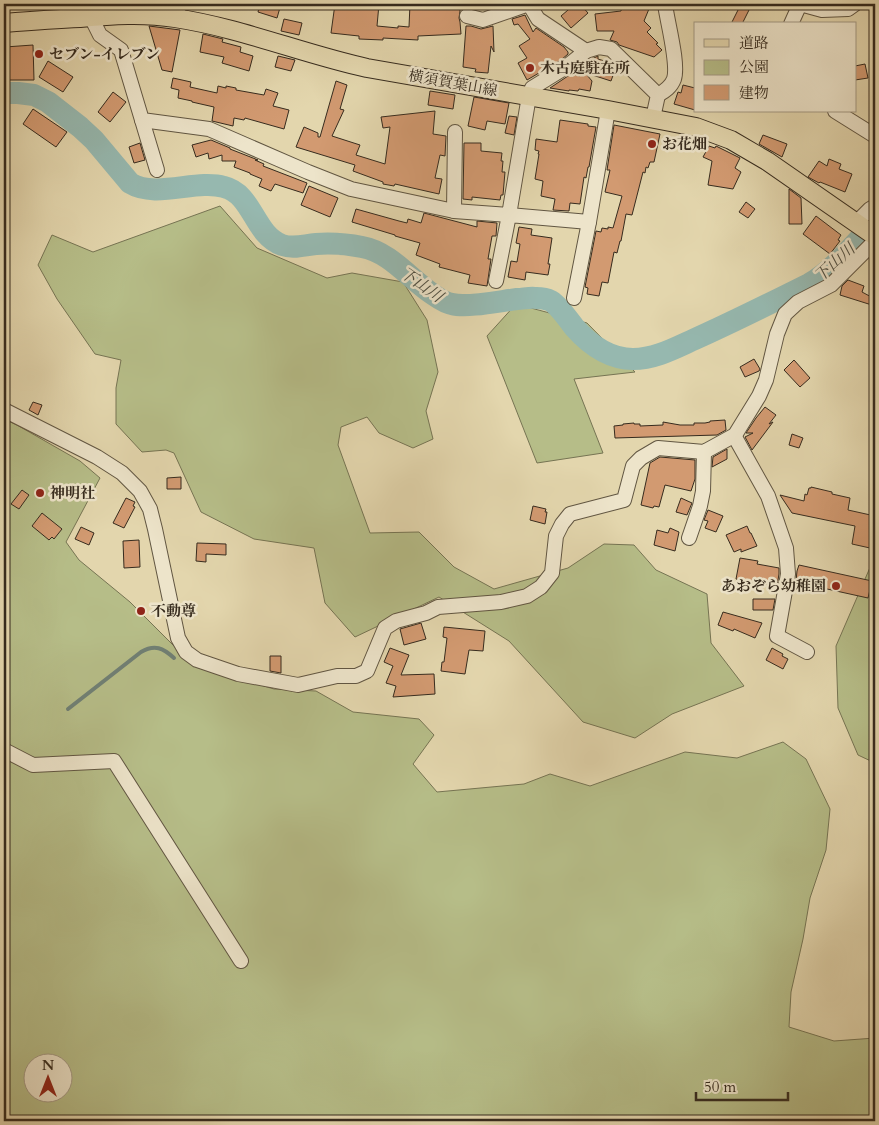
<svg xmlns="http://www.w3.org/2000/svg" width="879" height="1125" font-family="Cardo,'Noto Serif JP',serif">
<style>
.green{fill:#b6bd88;stroke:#767453;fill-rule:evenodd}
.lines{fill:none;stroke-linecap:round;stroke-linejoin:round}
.stream{stroke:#708075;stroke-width:4}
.river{stroke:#96b8af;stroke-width:22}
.building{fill:#d29a71;stroke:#362b1e}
.minor-casing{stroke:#615642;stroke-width:16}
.major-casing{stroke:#362b1e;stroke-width:20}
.minor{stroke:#ede4ca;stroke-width:14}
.major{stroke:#e3d6ad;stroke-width:18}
.poi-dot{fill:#8f2418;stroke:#ede4ca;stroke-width:2}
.labels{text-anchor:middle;stroke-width:5;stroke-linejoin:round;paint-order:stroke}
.poi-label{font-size:15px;font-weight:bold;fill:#362b1e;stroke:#ede4ca;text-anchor:start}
.street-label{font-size:15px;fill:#362b1e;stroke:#ede4ca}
.water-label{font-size:16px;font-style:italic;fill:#4e4e42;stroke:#ede4ca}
</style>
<rect width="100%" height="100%" fill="#e3d6ad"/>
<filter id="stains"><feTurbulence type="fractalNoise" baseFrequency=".004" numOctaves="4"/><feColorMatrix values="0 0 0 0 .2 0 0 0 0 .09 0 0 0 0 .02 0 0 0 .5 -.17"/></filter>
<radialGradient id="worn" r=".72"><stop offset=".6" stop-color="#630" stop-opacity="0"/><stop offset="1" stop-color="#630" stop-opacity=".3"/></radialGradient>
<g class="green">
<polygon points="220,206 257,248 327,278 352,273 403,282 427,320 438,372 426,411 433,439 413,448 379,433 367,417 341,427 338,445 370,533 419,532 454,567 494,589 568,568 604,544 634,545 656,570 707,594 711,643 744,686 672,714 635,738 583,722 509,641 439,597 355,637 325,603 314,548 254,539 201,512 174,453 166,450 142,452 116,424 116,388 121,360 95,354 57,299 38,265 52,235 93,252"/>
<polygon points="516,304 587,323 635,372 574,379 603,453 537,463 487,336"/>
<path d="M4,419L17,425L80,461L100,478L66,542L79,560L130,602L193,665L274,689L316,691L353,712L419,719L434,735L413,764L437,792L524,784L550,774L590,786L685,752L737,758L783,742L806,759L830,809L826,850L810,898L803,939L791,992L789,1027L834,1041L875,1038V1121H4ZM32,1062H62V1092H32Z"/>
<polygon points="875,556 875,763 858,755 838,708 836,646"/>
</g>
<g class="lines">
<path class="stream" d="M68,709L141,652C155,644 163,648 174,658"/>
<path class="river" d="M4,93H18L34,95L48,102L80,127L94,140L130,183C156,199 196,179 224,187C253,194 254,235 282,245C294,249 304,245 316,244C331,243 347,244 362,247C390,252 409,278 431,293C437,297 444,303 452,304C467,308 500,301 517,299C523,299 530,297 536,298C540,298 547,299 551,301C559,306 568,319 574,327C589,344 609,359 633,359C655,359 675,348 695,339C733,322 771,303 809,284C835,269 854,244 875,222"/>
</g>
<g class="building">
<polygon points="260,4 281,4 277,18 258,12"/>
<polygon points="335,4 379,4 377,26 398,28 398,26 409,27 410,4 460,4 460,11 459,18 460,22 461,34 418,36 418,40 383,38 383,40 359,39 359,36 331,33"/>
<polygon points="563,4 580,4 588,13 571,28 561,16 568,10"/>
<polygon points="622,4 651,4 644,21 651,28 647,32 658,43 656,44 662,50 654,57 619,45 617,42 610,40 614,31 597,31 595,14 621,11"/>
<polygon points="741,4 752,4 742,24 731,24"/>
<polygon points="525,15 533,32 536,28 564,47 568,52 568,54 561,60 527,80 518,63 527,58 519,46 530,39 518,24 514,25 512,19"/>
<polygon points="284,19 302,23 299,35 281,31"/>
<polygon points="149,26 180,30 172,72 162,70"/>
<polygon points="466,26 471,26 481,29 493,26 494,52 491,46 488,73 475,72 476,69 463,67"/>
<polygon points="203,34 223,39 222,42 241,47 240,52 253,56 249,71 222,63 224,57 200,52"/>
<polygon points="33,45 34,80 8,80 5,47"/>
<polygon points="278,56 295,60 291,71 275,67"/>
<polygon points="598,56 598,59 614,64 616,67 611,81 586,73 588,61"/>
<polygon points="48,61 73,77 63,92 39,77"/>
<polygon points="865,64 868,78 855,80 855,66"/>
<polygon points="581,68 592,81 590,91 579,89 578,91 569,90 569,91 550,88 571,74 580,76"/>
<polygon points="173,78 191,82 190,87 217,93 218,86 226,88 226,86 236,88 236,90 264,95 266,89 278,93 273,106 289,110 284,129 245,118 244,120 234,118 233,126 212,121 214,107 192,102 192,101 178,98 179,90 171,88"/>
<polygon points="336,81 347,85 340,109 344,110 332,136 360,145 356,155 385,164 390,127 383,128 381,117 435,111 433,134 446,136 445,156 440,155 435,178 442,179 439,194 395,184 394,186 383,184 383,182 353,171 355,165 296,147 304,127 318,133 318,137 320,137"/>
<polygon points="683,85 695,88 695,110 674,104 678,92 681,93"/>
<polygon points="430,91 455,95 453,109 428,105"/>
<polygon points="113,92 126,102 110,122 98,112"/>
<polygon points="474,97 509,103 505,124 487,121 485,130 468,126"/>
<polygon points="33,109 67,132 56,147 23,124"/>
<polygon points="509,116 517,117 514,135 505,133"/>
<polygon points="560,120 588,124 588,126 596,127 589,167 588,167 586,178 584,177 580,204 570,203 569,211 553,210 555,199 541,196 543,181 535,179 539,154 538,154 539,151 535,150 536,139 557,142"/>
<polygon points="614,125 660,134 654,162 650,162 648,168 646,167 645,173 643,172 632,215 626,214 621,241 620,241 617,253 614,252 608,283 602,282 599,296 587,294 588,288 585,287 596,231 601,232 602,228 608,229 608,227 613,228 622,196 605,192 610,170 607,170"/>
<polygon points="763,135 787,144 782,157 759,144"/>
<polygon points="211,140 230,148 230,149 258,160 255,160 264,164 263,166 307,183 303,193 275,184 271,191 259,186 262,179 250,174 250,173 234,167 236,161 222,161 222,155 209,159 208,153 196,157 192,145"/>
<polygon points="140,143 145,160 134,163 129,147"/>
<polygon points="464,143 481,143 481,151 502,153 501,161 503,161 502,172 505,172 503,195 501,195 500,200 472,197 472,200 463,199"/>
<polygon points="709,146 715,148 716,146 740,158 735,168 741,172 733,189 708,185 712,161 703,157"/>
<polygon points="829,159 841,164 839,169 852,174 845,192 820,182 819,183 808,177 819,161 827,166"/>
<polygon points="309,186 338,198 330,217 301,205"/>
<polygon points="789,189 801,198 802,224 789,224"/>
<polygon points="746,202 755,209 748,218 739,212"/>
<polygon points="356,209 399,221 407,223 408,219 421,223 424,213 477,227 477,221 497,223 496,236 492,236 488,259 491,259 487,286 468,283 470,275 439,267 440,264 416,255 420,243 395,236 395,235 352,222"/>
<polygon points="816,216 841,235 838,240 840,241 830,254 803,234"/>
<polygon points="519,227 532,229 531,235 552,238 548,264 550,264 548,275 526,272 525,280 508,277 511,261 517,262 520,244 516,243"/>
<polygon points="848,280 864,286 862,292 875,299 875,306 840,295 842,286"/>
<polygon points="754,359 760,369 759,371 745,377 740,367"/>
<polygon points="794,360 810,378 800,387 784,370"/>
<polygon points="33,402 42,405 38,415 29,410"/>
<polygon points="765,407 776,415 769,424 773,422 752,450 745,437 753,433 746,433 756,418"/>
<polygon points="725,420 726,430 717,435 615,438 614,426 623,425 623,424 634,423 634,424 640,424 640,426 663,425 663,422 680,425 694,425 694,423 705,423 710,422 710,421"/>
<polygon points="792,434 803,438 799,448 789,445"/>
<polygon points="727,449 727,459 712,467 713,457"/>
<polygon points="660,457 695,460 695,479 691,491 665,485 659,507 654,506 653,508 641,505 650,463"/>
<polygon points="181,477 181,489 167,489 167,478"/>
<polygon points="811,487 832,492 832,494 850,498 848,510 875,516 875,523 870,548 852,544 855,526 792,513 780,495 804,501 805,494 807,495 809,488 811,488"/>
<polygon points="22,490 29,495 19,509 11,504"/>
<polygon points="126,498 135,502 133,506 135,507 124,528 113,523"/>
<polygon points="681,498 692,503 687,515 676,512"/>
<polygon points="533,506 546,509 545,512 547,512 545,524 530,520"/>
<polygon points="708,510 723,516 716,532 705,528 708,521 704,520"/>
<polygon points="42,513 62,529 54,539 52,537 49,540 32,526"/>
<polygon points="747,526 750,533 751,533 757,546 741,552 741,549 734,552 726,535"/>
<polygon points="81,527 94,533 89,545 75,539"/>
<polygon points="670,528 679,532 675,551 654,545 657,530 668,533"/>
<polygon points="139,540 140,567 124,568 123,541"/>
<polygon points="197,543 226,544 226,555 206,554 206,562 196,561"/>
<polygon points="740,558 758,561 757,564 779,568 779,574 777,586 736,579"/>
<polygon points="799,565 872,581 868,598 818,587 817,591 807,588 808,584 796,581 797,571"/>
<polygon points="753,599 775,599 773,610 753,610"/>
<polygon points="723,612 762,623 755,638 734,629 733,631 718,625"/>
<polygon points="421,623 426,639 404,645 400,629"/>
<polygon points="444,627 485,631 483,651 469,650 465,674 441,671 442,662 444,662 447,638 443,637"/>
<polygon points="390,648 409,655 401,675 434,674 435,694 393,697 396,686 386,683 393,666 384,662"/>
<polygon points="772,648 783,654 782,656 788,659 783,669 766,660"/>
<polygon points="270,656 281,656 281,673 270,671"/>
</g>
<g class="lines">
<defs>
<g id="minor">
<polyline points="800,4 822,10 848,9 855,4"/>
<polyline points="467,16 483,20 529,4"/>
<polyline points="91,17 100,35 121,50 142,120 209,129 308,172 351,189 454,211 509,215 529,96 532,88 566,67 586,51 538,19 529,4"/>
<polyline points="174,18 180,4"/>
<polyline points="791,24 800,4"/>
<polyline points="586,51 599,47 611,49 658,95 653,118"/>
<path d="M658,95C665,91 671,87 674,79C679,64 667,21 665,4"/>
<polyline points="835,111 875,136"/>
<polyline points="142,120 157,170"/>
<polyline points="454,211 455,132"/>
<polyline points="857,222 870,209 875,206"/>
<polyline points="496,281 509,215 589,222 608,110"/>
<polyline points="574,298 589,222"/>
<polyline points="4,410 97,457 122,473 140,491 150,509 155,529 178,638 186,652 197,660 238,674 298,685 337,676 356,676 367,671 385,628 396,621 426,613 438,607 501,602 527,596 541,587 552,573 556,536 562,524 570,514 624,500 633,466 641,458 658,448 704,452 735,435 759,396 766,380 777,334 785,314 798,302 831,285 875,241"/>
<polyline points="735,435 736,439 768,496 786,548 788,574 777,636 807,652"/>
<polyline points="689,538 700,506 703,491 704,452"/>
<polyline points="4,750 33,765 114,761 241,961"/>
</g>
<path id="major" d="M4,23C29,21 55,19 80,18C112,15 144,13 175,18C241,28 303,54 367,68L608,110L696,127L731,140L767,161L875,236"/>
</defs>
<use href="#minor" class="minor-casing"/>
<use href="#major" class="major-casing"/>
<use href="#minor" class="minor"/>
<use href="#major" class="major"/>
</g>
<g class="poi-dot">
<circle cx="39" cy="54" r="5"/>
<circle cx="530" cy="68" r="5"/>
<circle cx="652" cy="144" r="5"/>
<circle cx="40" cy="493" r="5"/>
<circle cx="836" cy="586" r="5"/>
<circle cx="141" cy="611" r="5"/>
</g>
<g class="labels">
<g class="poi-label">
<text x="49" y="59">セブン-イレブン</text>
<text x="540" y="73">木古庭駐在所</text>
<text x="662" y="149">お花畑</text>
<text x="50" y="498">神明社</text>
<text x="826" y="591" text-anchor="end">あおぞら幼稚園</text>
<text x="151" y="616">不動尊</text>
</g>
<g class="street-label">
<text transform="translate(453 83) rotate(10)" y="5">横須賀葉山線</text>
</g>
<g class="water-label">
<text transform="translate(834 262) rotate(-42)" y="6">下山川</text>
<text transform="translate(422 284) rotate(35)" y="6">下山川</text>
</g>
</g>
<rect width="879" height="1125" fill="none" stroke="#e3d6ad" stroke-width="20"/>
<rect x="5" y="5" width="869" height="1115" fill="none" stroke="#362b1e" stroke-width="2.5"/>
<rect x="10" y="10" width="859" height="1105" fill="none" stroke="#362b1e"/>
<rect x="694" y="22" width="162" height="90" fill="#ede4ca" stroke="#a49a85"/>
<rect x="704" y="39" width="25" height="8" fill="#e3d6ad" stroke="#a49a85"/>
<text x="739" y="48" font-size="15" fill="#362b1e">道路</text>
<rect x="704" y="60" width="25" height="15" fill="#b6bd88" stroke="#a49a85"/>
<text x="739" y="72" font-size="15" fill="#362b1e">公園</text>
<rect x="704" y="85" width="25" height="15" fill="#d29a71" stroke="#a49a85"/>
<text x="739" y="98" font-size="15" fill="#362b1e">建物</text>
<g transform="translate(48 1078)"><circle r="24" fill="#ede4ca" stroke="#a49a85"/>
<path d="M0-4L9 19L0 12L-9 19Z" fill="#8f2418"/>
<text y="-8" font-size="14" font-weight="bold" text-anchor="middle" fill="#362b1e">N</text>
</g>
<path d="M696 1092v8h92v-8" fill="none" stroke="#362b1e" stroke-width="2.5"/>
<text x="704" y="1092" font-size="15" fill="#362b1e" stroke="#ede4ca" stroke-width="4" paint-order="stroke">50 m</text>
<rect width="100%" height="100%" filter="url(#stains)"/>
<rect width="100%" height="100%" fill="url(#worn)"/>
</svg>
